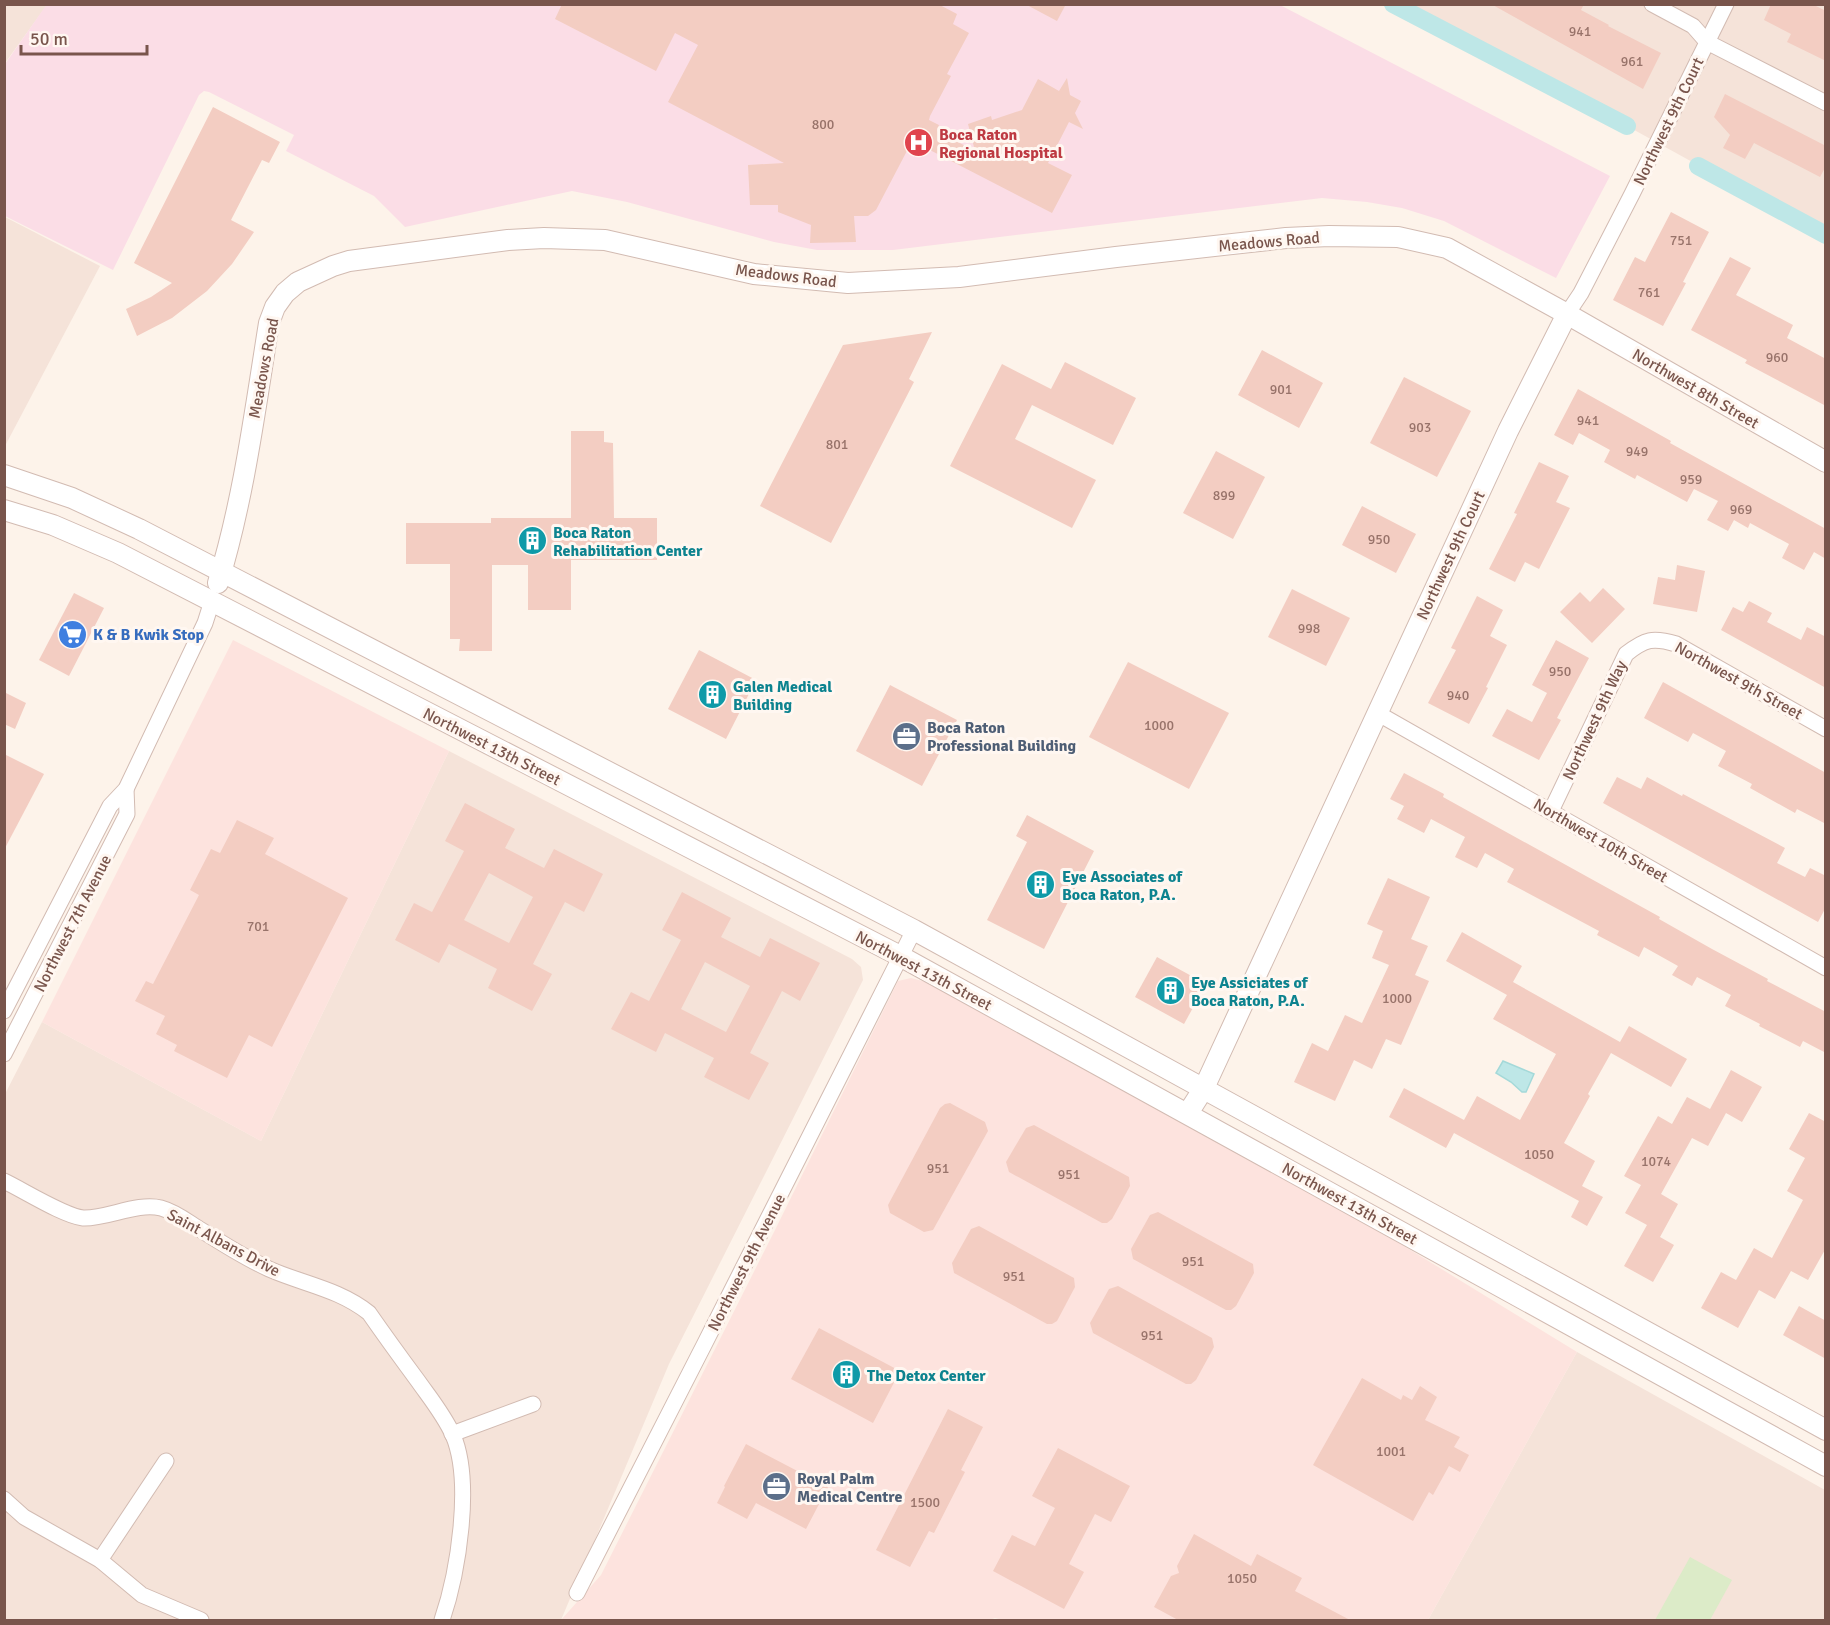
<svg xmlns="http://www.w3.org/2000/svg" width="1830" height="1625" font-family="Signika,sans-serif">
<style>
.residential{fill:#f5e3d9}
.commercial{fill:#fde3de}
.medical{fill:#fbdde6}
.green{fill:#dcebc8}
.water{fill:#bee7e7;stroke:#a4d9d9;stroke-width:1.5}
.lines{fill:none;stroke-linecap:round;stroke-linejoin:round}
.canal{stroke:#bee7e7;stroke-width:18}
.building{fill:#f3cdc2;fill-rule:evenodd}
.minor-casing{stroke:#d2bbb2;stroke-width:17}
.tertiary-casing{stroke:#d2bbb2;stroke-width:22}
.minor{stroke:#fff;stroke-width:15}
.tertiary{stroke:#fff;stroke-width:20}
.labels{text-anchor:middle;stroke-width:6;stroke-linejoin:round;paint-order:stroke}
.number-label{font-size:14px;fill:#98736a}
.street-label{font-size:16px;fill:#79554c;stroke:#fff7f1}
.health-label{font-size:16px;font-weight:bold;fill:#be3a42;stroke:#fff7f1;text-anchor:start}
.culture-label{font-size:16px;font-weight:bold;fill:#0d838f;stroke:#fff7f1;text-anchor:start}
.shop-label{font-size:16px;font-weight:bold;fill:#366cbe;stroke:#fff7f1;text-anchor:start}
.service-label{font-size:16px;font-weight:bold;fill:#4e5e75;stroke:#fff7f1;text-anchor:start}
</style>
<rect width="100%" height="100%" fill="#fdf3ea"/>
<g class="residential">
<polygon points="5,4 47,5 5,63 4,5"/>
<polygon points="1393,5 1825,5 1825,235 1627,126"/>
<polygon points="5,217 100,266 5,446"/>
<polygon points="449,751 852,959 861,967 863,980 669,1364 561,1620 5,1620 4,1096 42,1022 261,1141"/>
<polygon points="1577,1352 1825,1490 1825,1620 1428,1620"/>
</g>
<g class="commercial">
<polygon points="233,640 449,751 261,1141 42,1022"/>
<polygon points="911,978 926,982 1399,1243 1577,1352 1428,1620 1003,1620 995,1618 989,1620 561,1620 601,1575 776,1228 898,981"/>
</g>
<polygon class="medical" points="47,4 1280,5 1610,176 1556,278 1444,221 1402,208 1367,202 1322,198 893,250 817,250 774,242 627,202 572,191 405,227 374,196 286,151 294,135 209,92 204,91 199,95 113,270 5,216 5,64"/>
<polygon class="green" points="1690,1557 1732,1580 1710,1620 1655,1620"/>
<polygon class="water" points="1503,1061 1534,1074 1526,1092 1522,1092 1511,1082 1496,1073"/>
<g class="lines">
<g class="canal">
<polyline points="1393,4 1627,126"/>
<polyline points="1698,166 1826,235"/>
</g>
</g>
<g class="building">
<polygon points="562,4 938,4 957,14 953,24 969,33 947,74 951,76 930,116 929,120 939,125 937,131 975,151 968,124 991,116 992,120 1022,110 1038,79 1059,91 1067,78 1070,95 1081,101 1075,113 1083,129 1069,122 1048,163 1072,175 1052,213 926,148 924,153 909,147 876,210 868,216 854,216 856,242 810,243 811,225 778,212 778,205 750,205 748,165 784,163 668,102 698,45 675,33 656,71 555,19"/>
<polygon points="1025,4 1066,4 1057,21"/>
<polygon points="1491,4 1584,4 1581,10 1609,25 1608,26 1661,53 1643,89"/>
<polygon points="1771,4 1812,4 1826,11 1826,61 1787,42 1791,34 1764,20"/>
<polygon points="1725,94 1826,146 1826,166 1820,177 1754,143 1745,159 1723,148 1730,135 1714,117"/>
<polygon points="213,107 280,142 269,163 262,160 231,220 254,232 232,264 207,291 172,318 137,336 126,309 151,297 172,283 134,263"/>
<polygon points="1671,212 1709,232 1683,282 1686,283 1663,326 1613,300 1635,257 1645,262"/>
<polygon points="1730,257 1751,268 1736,295 1793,325 1787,338 1826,359 1826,406 1745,363 1747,360 1691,330"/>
<polygon points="932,332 909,379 914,382 831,543 760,506 843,345"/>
<polygon points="1262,350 1323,383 1299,428 1238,395"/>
<polygon points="1065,362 1136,398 1113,445 1032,405 1015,439 1096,480 1072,528 950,466 1002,364 1051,389"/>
<polygon points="1404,377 1471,411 1437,477 1370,443"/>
<polygon points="1578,389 1671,441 1670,443 1826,529 1826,559 1814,552 1804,570 1782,558 1789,544 1750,523 1748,528 1734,520 1728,531 1707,520 1718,501 1694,489 1687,502 1637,475 1635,479 1604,462 1610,450 1579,433 1573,445 1554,435"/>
<polygon points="571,431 604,431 604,442 613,443 614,518 657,518 657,560 571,560 571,610 528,610 528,565 492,565 492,651 459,651 460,639 450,639 450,564 406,564 406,523 491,523 491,518 571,518"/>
<polygon points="1216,451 1265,477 1233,539 1183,513"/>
<polygon points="1539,462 1569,476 1556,502 1570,508 1539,569 1525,562 1515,582 1489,569 1517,514 1514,513"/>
<polygon points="1362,506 1416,534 1396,573 1342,545"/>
<polygon points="1677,565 1705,571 1697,612 1653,604 1658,577 1675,580"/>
<polygon points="1603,588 1625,609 1592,643 1560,612 1580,592 1590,602"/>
<polygon points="1292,589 1350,618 1326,666 1268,637"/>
<polygon points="74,593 104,608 69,676 39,660"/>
<polygon points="1477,596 1503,610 1490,636 1507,645 1486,687 1488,688 1469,724 1428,703 1456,650 1451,648"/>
<polygon points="1749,601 1772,613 1767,622 1801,640 1807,627 1826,637 1826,688 1721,630 1733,607 1743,612"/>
<polygon points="1556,640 1589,658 1557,718 1561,720 1539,760 1492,736 1507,709 1532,722 1547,693 1532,685"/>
<polygon points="699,650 756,680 726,739 668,709"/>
<polygon points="1128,662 1229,713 1189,789 1089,737"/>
<polygon points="1663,682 1826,773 1826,824 1797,809 1795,813 1750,788 1752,784 1718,766 1726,751 1693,733 1688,742 1644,718"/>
<polygon points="890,685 957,720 922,786 856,751"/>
<polygon points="4,692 26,703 15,729 4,724"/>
<polygon points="4,754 44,774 4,850"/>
<polygon points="1404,773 1444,794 1443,797 1660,917 1659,919 1712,949 1768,979 1767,981 1826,1012 1826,1053 1803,1041 1800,1047 1759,1026 1760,1024 1725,1006 1731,995 1697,977 1692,986 1672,975 1678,966 1644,947 1639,957 1597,935 1599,931 1507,882 1514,869 1485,853 1477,868 1455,857 1465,837 1431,819 1424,833 1397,819 1404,806 1390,799"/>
<polygon points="1617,777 1641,789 1647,777 1682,796 1683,794 1785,848 1777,863 1805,877 1810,868 1826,876 1826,907 1818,922 1603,803"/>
<path d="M465,803L515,829L505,848L544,868L554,849L603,874L584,912L565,902L533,964L552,974L532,1011L488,988L497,969L449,944L439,963L395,940L414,903L432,912L464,851L445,841ZM489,873L533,897L509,943L464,920Z"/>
<polygon points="1027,815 1094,851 1044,949 987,920 1027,842 1016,836"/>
<polygon points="237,820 274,838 265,854 348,898 272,1047 249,1035 227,1078 174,1051 177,1045 156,1034 165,1016 135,1001 146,981 153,984 199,895 190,890 211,849 220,853"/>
<polygon points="1388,878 1430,897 1411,939 1428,946 1415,975 1429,981 1401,1045 1386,1039 1372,1069 1354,1060 1335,1101 1294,1082 1312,1043 1328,1051 1345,1015 1362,1023 1389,965 1372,958 1383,931 1367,924"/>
<path d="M682,892L731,918L721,937L760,957L770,938L820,963L800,1001L782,991L750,1053L769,1063L749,1100L704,1077L714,1058L665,1033L656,1052L611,1029L631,992L649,1001L681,940L662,930ZM705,962L750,986L726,1032L681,1009Z"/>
<polygon points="1462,932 1522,966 1513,982 1620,1042 1629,1026 1687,1059 1671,1087 1611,1053 1588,1094 1590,1096 1564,1143 1595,1161 1582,1186 1603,1197 1587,1226 1571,1217 1579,1201 1454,1133 1446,1148 1389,1117 1404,1088 1464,1120 1477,1096 1520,1120 1556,1054 1493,1019 1507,995 1446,961"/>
<polygon points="1157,957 1206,984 1184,1024 1135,997"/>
<polygon points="1731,1070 1762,1087 1742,1122 1726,1113 1708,1146 1692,1138 1661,1194 1678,1204 1660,1237 1674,1245 1653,1282 1624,1266 1647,1225 1625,1213 1641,1185 1624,1176 1658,1116 1672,1124 1687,1097 1710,1109"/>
<polygon points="950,1103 985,1122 988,1131 933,1230 924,1232 890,1213 888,1205 940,1108 945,1104"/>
<polygon points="1809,1113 1826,1122 1826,1248 1808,1280 1791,1271 1775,1299 1759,1290 1738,1328 1701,1308 1721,1272 1736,1280 1754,1248 1772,1258 1803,1200 1787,1191 1805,1158 1789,1149"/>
<polygon points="1034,1125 1129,1177 1130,1186 1112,1219 1107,1223 1102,1223 1009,1172 1006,1162 1026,1128"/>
<polygon points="1158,1212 1253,1264 1254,1273 1236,1306 1231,1310 1226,1310 1133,1259 1131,1249 1150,1215"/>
<polygon points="979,1226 1074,1278 1075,1287 1057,1321 1052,1324 1047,1324 954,1273 952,1263 971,1229"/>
<polygon points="1118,1286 1212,1338 1214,1347 1196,1380 1191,1384 1186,1384 1093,1333 1090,1323 1109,1289"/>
<polygon points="1799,1306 1826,1321 1826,1359 1783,1335"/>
<polygon points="819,1328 900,1371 873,1423 791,1379"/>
<polygon points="1362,1378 1401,1400 1403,1395 1412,1400 1420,1386 1437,1397 1425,1420 1460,1437 1454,1447 1469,1455 1460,1472 1449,1466 1433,1495 1429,1492 1413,1521 1313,1465"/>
<polygon points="948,1409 983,1427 961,1470 965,1472 934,1533 929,1531 910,1567 876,1550"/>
<polygon points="746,1444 828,1487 806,1529 756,1503 747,1519 717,1503 725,1487 724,1486"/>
<polygon points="1058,1448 1130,1486 1111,1522 1095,1514 1069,1564 1084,1572 1064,1609 993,1571 1012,1535 1035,1546 1055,1508 1032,1496"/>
<polygon points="1194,1534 1251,1566 1257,1554 1302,1578 1295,1591 1350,1620 1178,1620 1154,1607 1171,1576 1179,1573 1177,1566"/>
</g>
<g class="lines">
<defs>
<g id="minor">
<polyline points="1652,4 1693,26 1707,42 1826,103"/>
<polyline points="1567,314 1581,293 1632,194 1726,4"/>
<polyline points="1377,713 1826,968"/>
<path d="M1551,811L1626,654C1645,639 1653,637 1676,644L1826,729"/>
<polyline points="4,1011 110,806 126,789 205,623 212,601"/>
<polyline points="4,1054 127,814 126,789"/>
<path d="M4,1181C23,1190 64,1216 83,1218C107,1219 137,1202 161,1208C176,1212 188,1222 201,1230C223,1244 245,1258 269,1269C303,1284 339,1289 369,1313C385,1336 401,1358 418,1381C430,1398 444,1415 453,1435C473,1482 458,1573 442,1620"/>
<polyline points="452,1434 533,1404"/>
<polyline points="4,1499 24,1517 100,1560 142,1595 201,1620"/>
<polyline points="100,1560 166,1461"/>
<polyline points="577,1593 704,1345 914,930"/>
</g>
<g id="tertiary">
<polyline points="4,475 72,498 139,529 914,930 1826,1430"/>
<polyline points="4,510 53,525 118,553 900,956 1826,1466"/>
<path d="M218,583C244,498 255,410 269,323L275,307L285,293L298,282L333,266L349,261L508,240L544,238L605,240L754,274L848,283L959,277L1116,257L1286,238L1329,236L1398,237L1447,248L1567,314L1826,462"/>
<polyline points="1188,1113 1204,1088 1508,431 1567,314"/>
</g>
</defs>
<use href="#minor" class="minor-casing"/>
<use href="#tertiary" class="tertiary-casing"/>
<use href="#minor" class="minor"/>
<use href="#tertiary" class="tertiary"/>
</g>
<defs>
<symbol id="hospital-disc" viewBox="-11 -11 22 22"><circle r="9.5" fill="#e0444e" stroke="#fff7f1"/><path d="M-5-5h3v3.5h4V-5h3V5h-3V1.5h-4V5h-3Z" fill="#fff"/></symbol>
<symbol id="building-disc" viewBox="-11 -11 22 22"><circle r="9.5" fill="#0f9aa8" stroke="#fff7f1"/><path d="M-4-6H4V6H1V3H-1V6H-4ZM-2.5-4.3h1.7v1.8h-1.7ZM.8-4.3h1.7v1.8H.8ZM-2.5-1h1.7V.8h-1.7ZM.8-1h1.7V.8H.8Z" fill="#fff"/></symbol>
<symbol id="supermarket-disc" viewBox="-11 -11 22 22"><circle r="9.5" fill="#3f7fe0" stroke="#fff7f1"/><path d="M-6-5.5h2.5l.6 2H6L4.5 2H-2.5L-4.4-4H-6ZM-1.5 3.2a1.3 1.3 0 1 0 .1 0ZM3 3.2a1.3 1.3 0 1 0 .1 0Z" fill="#fff"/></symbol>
<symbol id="office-disc" viewBox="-11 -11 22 22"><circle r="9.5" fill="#5c6f8a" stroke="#fff7f1"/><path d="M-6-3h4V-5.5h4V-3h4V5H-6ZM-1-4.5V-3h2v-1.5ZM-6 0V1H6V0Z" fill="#fff"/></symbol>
</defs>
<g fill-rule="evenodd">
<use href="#hospital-disc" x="902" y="126" width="33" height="33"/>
<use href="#building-disc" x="516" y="524" width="33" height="33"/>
<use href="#supermarket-disc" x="56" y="618" width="33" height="33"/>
<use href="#building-disc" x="696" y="678" width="33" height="33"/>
<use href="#office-disc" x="890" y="720" width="33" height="33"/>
<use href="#building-disc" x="1024" y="868" width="33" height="33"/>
<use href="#building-disc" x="1154" y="974" width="33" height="33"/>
<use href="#building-disc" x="830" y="1358" width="33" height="33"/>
<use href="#office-disc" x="760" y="1470" width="33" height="33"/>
</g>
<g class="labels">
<g class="number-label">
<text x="1580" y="36">941</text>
<text x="1632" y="66">961</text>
<text x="823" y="129">800</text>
<text x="1681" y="245">751</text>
<text x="1649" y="297">761</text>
<text x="1777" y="362">960</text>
<text x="1281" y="394">901</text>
<text x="1588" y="425">941</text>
<text x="1420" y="432">903</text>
<text x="837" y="449">801</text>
<text x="1637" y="456">949</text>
<text x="1691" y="484">959</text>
<text x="1224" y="500">899</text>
<text x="1741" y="514">969</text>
<text x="1379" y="544">950</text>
<text x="1309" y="633">998</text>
<text x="1560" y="676">950</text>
<text x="1458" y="700">940</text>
<text x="1159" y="730">1000</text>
<text x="258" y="931">701</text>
<text x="1397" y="1003">1000</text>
<text x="1539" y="1159">1050</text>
<text x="1656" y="1166">1074</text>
<text x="938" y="1173">951</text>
<text x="1069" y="1179">951</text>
<text x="1193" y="1266">951</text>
<text x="1014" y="1281">951</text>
<text x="1152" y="1340">951</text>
<text x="1391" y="1456">1001</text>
<text x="925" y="1507">1500</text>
<text x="1242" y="1583">1050</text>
</g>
<g class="street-label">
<text transform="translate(1668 121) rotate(-64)" y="6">Northwest 9th Court</text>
<text transform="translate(1269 241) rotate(-5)" y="6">Meadows Road</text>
<text transform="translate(786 275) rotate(7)" y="6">Meadows Road</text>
<text transform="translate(263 368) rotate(-79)" y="6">Meadows Road</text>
<text transform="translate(1696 388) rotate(30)" y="6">Northwest 8th Street</text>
<text transform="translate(1450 555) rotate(-65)" y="6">Northwest 9th Court</text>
<text transform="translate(1739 680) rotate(29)" y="6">Northwest 9th Street</text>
<text transform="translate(1594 720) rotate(-65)" y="6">Northwest 9th Way</text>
<text transform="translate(492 746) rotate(27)" y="6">Northwest 13th Street</text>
<text transform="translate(1601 840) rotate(30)" y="6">Northwest 10th Street</text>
<text transform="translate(72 923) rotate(-63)" y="6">Northwest 7th Avenue</text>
<text transform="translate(924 970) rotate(28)" y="6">Northwest 13th Street</text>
<text transform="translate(1350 1203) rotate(29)" y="6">Northwest 13th Street</text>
<text transform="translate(224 1242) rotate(28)" y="6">Saint Albans Drive</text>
<text transform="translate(746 1262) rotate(-63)" y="6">Northwest 9th Avenue</text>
</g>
<g class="health-label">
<text x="939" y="140">Boca Raton<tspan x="939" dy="18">Regional Hospital</tspan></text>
</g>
<g class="culture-label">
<text x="553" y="538">Boca Raton<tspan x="553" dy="18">Rehabilitation Center</tspan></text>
<text x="733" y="692">Galen Medical<tspan x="733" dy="18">Building</tspan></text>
<text x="1062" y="882">Eye Associates of<tspan x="1062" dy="18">Boca Raton, P.A.</tspan></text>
<text x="1191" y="988">Eye Assiciates of<tspan x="1191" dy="18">Boca Raton, P.A.</tspan></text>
<text x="867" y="1381">The Detox Center</text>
</g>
<g class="shop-label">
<text x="93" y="640">K &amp; B Kwik Stop</text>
</g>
<g class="service-label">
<text x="927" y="733">Boca Raton<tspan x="927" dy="18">Professional Building</tspan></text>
<text x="797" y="1484">Royal Palm<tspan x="797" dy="18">Medical Centre</tspan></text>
</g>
</g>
<rect width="1830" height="1625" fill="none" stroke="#79554c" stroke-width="12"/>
<path d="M21 45v9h126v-9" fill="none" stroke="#79554c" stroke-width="3"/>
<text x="30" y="45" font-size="18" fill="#79554c" stroke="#fff7f1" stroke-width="4.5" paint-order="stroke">50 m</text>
</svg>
